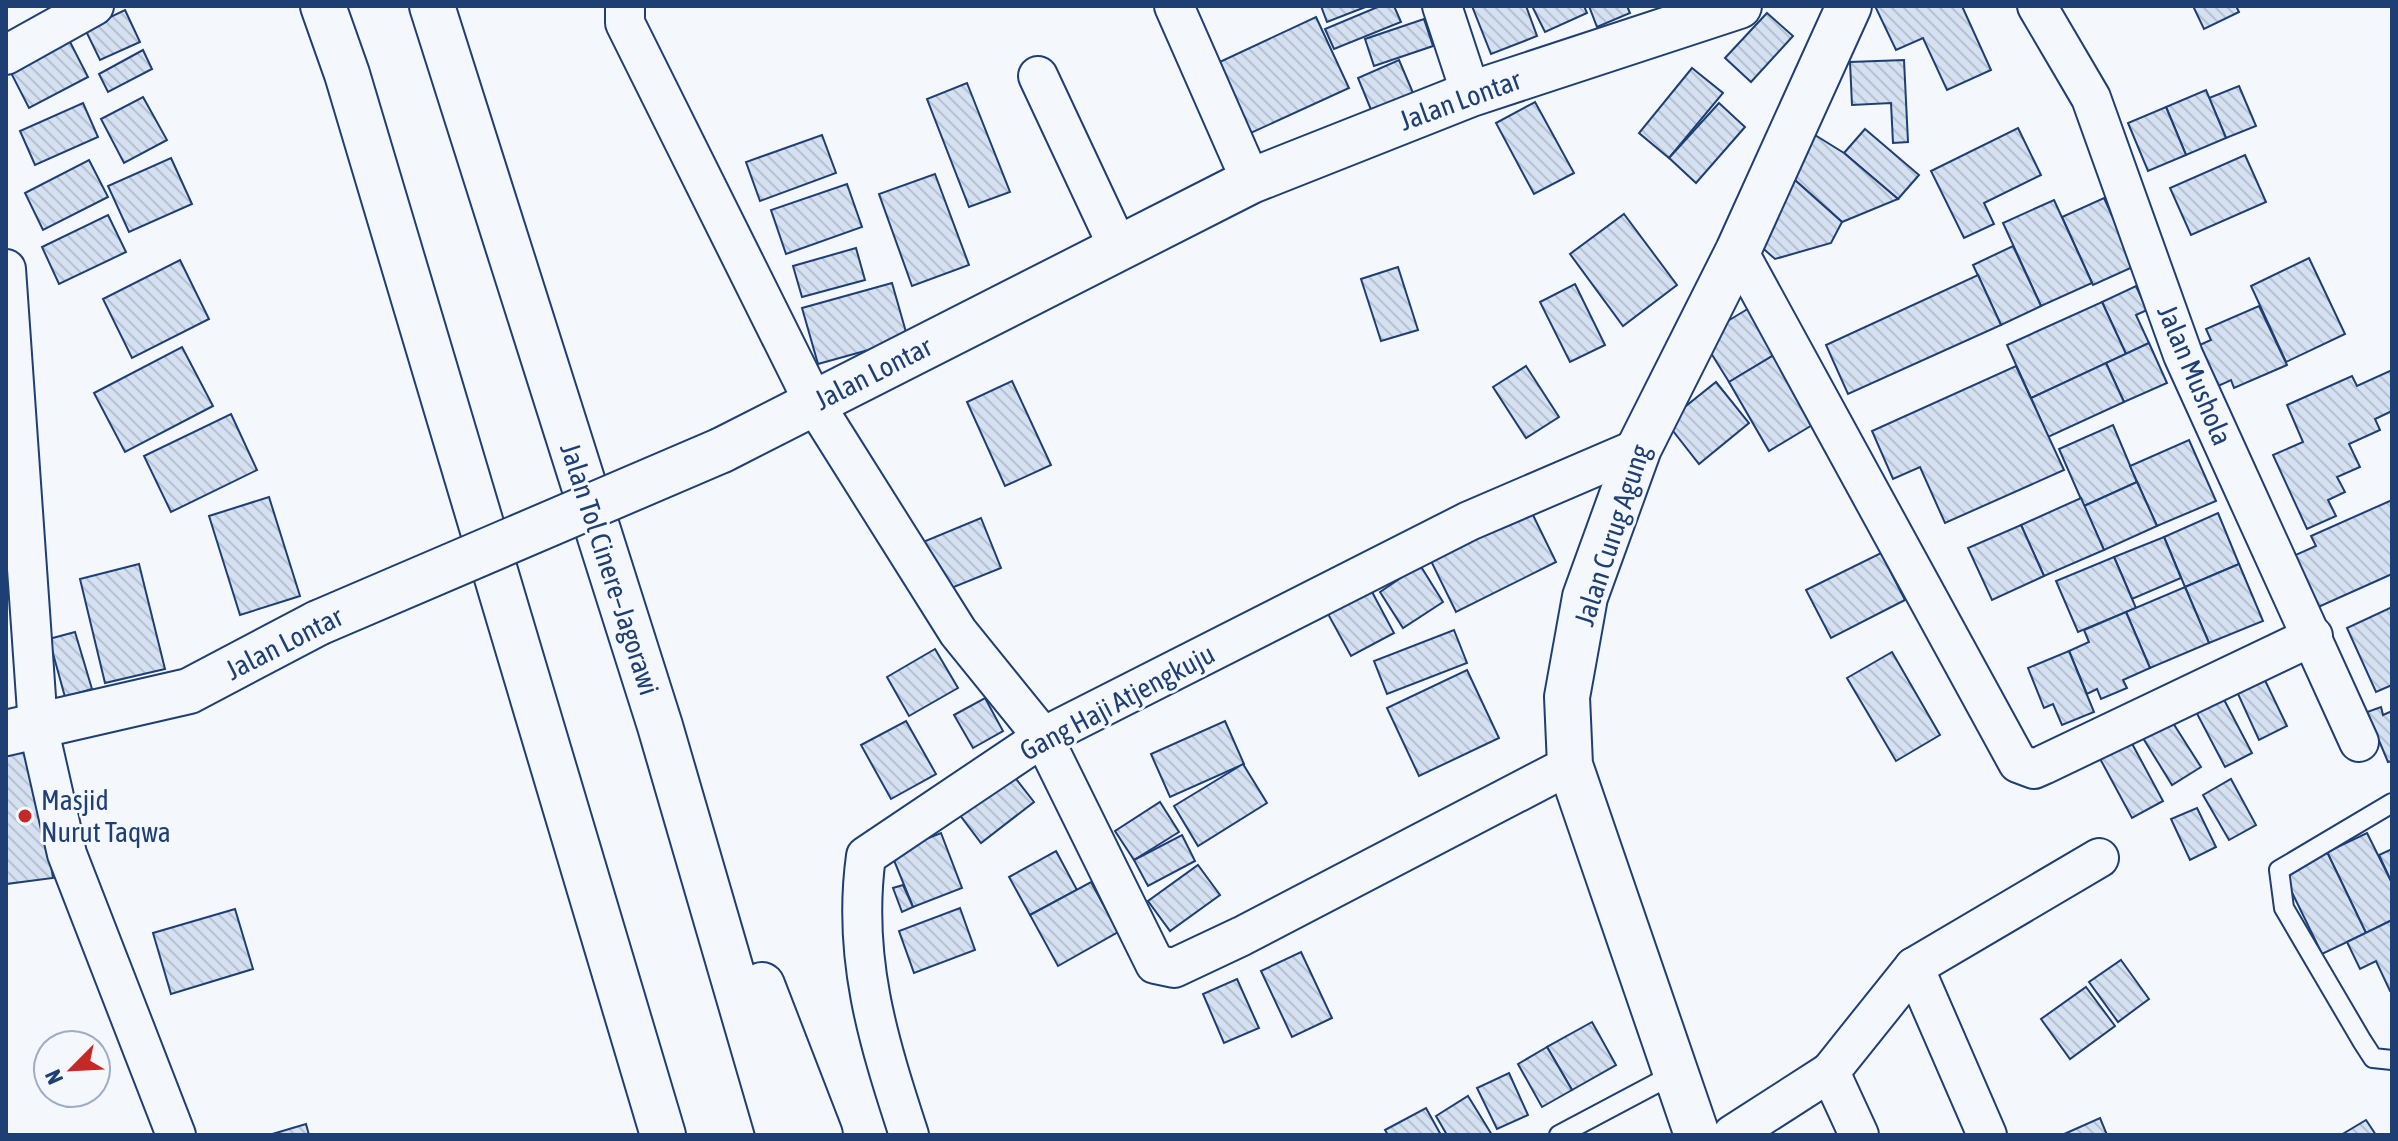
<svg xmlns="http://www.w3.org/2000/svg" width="2398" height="1141" font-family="'Asap Condensed',sans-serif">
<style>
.building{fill:url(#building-back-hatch);stroke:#1d3f73;stroke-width:2}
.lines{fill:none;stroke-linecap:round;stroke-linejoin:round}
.service-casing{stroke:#1d3f73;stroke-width:22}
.minor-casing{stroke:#1d3f73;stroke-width:42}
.tertiary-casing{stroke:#1d3f73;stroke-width:48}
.motorway-casing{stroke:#1d3f73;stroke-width:48}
.service{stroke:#f4f7fb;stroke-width:18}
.minor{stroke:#f4f7fb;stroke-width:38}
.tertiary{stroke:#f4f7fb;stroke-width:44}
.motorway{stroke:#f4f7fb;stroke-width:44}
.tertiary-bridge-casing{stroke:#1d3f73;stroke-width:48;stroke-linecap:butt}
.tertiary-bridge{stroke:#f4f7fb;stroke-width:44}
.poi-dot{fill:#c62828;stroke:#f4f7fb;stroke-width:3}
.labels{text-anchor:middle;stroke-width:6;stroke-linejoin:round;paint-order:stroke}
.street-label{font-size:28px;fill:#1d3f73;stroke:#f4f7fb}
.poi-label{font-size:28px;fill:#1d3f73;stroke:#f4f7fb;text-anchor:start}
</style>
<defs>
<pattern id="building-back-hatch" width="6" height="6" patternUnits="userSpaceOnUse" patternTransform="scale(2)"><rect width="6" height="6" fill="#d5e0f0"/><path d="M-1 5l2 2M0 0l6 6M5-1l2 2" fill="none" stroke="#b6c1d1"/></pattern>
</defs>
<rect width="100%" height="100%" fill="#f4f7fb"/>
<g class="building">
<polygon points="1321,6 1368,6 1327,22"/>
<polygon points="1380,6 1394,6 1401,22 1334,49 1325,29"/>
<polygon points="1472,6 1526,6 1537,36 1491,54"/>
<polygon points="1532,6 1584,6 1587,13 1545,32"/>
<polygon points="1589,6 1627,6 1630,13 1597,27"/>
<polygon points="1875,6 1962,6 1991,70 1947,90 1923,38 1896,50"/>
<polygon points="2193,6 2236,6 2239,12 2204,29"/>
<polygon points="125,10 140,42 100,60 85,29"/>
<polygon points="1767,13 1793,36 1751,82 1725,58"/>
<polygon points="1316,17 1349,88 1242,137 1209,67"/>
<polygon points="1424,19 1433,46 1374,66 1365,39"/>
<polygon points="68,38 88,77 29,108 9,69"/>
<polygon points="143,50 152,69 108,92 99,74"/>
<polygon points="1399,60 1416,100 1374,117 1358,78"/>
<polygon points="1904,60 1908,142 1893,143 1891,103 1852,105 1850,62"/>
<polygon points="1692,68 1723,93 1669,158 1639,133"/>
<polygon points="967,83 1010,192 969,207 927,99"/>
<polygon points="2239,86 2256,126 2226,138 2209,98"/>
<polygon points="2206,90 2226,138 2186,155 2166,107"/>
<polygon points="143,97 167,140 124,163 101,119"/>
<polygon points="1535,102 1574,173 1534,194 1496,123"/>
<polygon points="83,103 98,137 35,165 20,131"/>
<polygon points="1719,103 1745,127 1696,183 1669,158"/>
<polygon points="2166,107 2186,155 2148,171 2128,123"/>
<polygon points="2018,128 2041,175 1984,203 1994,224 1964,238 1931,171"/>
<polygon points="1865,129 1919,175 1898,199 1844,153"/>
<polygon points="822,135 836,173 760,201 746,162"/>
<polygon points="1815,135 1844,153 1898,199 1842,222 1787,173"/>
<polygon points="2245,155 2266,202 2191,235 2170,188"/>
<polygon points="171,158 192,204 129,232 108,186"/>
<polygon points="89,160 108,197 43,230 25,193"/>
<polygon points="1787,173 1842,222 1831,243 1775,259 1757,243"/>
<polygon points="935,174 969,265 912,286 879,194"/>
<polygon points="847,184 862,227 786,254 771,210"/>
<polygon points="2104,198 2135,266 2093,285 2062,217"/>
<polygon points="2054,200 2092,283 2041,306 2003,223"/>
<polygon points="1624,214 1677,285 1623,326 1570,254"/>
<polygon points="108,215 126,252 59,284 42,247"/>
<polygon points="2013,246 2041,306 2001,325 1973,265"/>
<polygon points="856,248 865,280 802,297 793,266"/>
<polygon points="2309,258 2345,334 2286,362 2251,286"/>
<polygon points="180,260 209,319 132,358 103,299"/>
<polygon points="1398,267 1418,330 1381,341 1361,279"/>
<polygon points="1978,275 2001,325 1848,394 1826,345"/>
<polygon points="892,283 908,339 818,364 802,308"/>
<polygon points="1575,284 1605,345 1570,362 1540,302"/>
<polygon points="2136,286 2147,310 2136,315 2149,343 2126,354 2102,302"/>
<polygon points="2102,302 2126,354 2031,398 2007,345"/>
<polygon points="2259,306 2287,365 2234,388 2231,380 2203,393 2186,351 2211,340 2206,329"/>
<polygon points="1751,307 1779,352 1729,382 1701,337"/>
<polygon points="2149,343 2167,383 2124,402 2106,363"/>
<polygon points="182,347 213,406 125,452 94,393"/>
<polygon points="1779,352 1819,421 1769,451 1729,382"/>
<polygon points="2106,363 2124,402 2048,437 2031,398"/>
<polygon points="1526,366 1559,417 1526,438 1493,387"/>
<polygon points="2016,366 2064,470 1945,523 1920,467 1893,479 1872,431"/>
<polygon points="2392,370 2392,411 2375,419 2380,430 2349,444 2360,467 2337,477 2345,492 2328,500 2336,516 2307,529 2273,455 2303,442 2287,405 2352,376 2357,386"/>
<polygon points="1012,381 1051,465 1005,486 967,402"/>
<polygon points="1716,382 1749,423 1699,464 1666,422"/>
<polygon points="231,414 257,470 171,512 144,456"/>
<polygon points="2113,425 2137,482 2084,506 2059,449"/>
<polygon points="2189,440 2216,501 2157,526 2130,466"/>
<polygon points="2137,482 2157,526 2104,550 2084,506"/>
<polygon points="269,497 300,596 240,615 209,516"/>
<polygon points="2081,498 2104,550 2044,576 2021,525"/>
<polygon points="2392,500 2392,574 2305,613 2282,561 2316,546 2311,536"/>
<polygon points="1530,509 1556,562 1456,612 1430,559"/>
<polygon points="2218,513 2239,564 2185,587 2164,537"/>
<polygon points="981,518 1001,568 944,591 923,542"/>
<polygon points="2021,525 2044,576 1992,600 1968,548"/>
<polygon points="2164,537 2181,578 2132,599 2114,557"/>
<polygon points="1881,553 1905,600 1831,638 1806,590"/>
<polygon points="2114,557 2136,608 2078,632 2056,581"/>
<polygon points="139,564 165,669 105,683 80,579"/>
<polygon points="2239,564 2263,621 2209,643 2185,587"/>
<polygon points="1420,565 1443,602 1403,628 1380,592"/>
<polygon points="2185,587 2209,643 2150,668 2126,612"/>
<polygon points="1371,590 1394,633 1351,656 1328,614"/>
<polygon points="2392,607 2392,685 2376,692 2347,628"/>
<polygon points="2126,612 2150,668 2123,680 2127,688 2101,699 2097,689 2087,694 2069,651 2089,642 2084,630"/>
<polygon points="1454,630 1467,663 1387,694 1374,661"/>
<polygon points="75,632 92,689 65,697 49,639"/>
<polygon points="935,649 958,688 909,716 887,677"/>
<polygon points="2069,651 2094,712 2062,725 2053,704 2044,708 2028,668"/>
<polygon points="1892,652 1940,735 1896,761 1847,678"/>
<polygon points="1467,670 1499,738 1419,776 1387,708"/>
<polygon points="2260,670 2287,726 2259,740 2233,683"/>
<polygon points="2220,692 2252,753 2225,767 2193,706"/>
<polygon points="985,698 1003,731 973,748 954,715"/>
<polygon points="2381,707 2383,715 2392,711 2392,761 2388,762 2367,712"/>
<polygon points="2166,712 2201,767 2172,785 2138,730"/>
<polygon points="906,721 936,774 891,799 861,745"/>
<polygon points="1225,721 1244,764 1170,797 1151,754"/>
<polygon points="2129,738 2163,801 2132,818 2098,755"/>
<polygon points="33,748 53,878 6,884 6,753"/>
<polygon points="1243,764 1267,803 1198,846 1174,806"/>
<polygon points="1006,766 1034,802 981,843 953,806"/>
<polygon points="2231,779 2256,825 2229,840 2203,795"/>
<polygon points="1160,802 1179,832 1134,860 1115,831"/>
<polygon points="2197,808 2216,847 2190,860 2171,819"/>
<polygon points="941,833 962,888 913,907 891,853"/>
<polygon points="2367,833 2392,883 2392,920 2366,933 2327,852"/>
<polygon points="1182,835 1195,861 1148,886 1134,860"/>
<polygon points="2392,849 2392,883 2379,855"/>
<polygon points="1056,851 1077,890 1030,915 1009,877"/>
<polygon points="2327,852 2366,933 2322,954 2283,874"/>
<polygon points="1198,865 1220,895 1170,931 1148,901"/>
<polygon points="1091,882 1118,932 1058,966 1030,915"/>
<polygon points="903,885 913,907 902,912 893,888"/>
<polygon points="960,908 975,950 914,973 899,931"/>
<polygon points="235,909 253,969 171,994 153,933"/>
<polygon points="2392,920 2392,990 2390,991 2376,961 2360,969 2347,942"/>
<polygon points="1301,952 1332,1018 1292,1037 1261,971"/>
<polygon points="2121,960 2149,999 2118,1022 2089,982"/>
<polygon points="1237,979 1259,1028 1224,1043 1203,994"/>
<polygon points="2086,987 2115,1026 2070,1059 2041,1019"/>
<polygon points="1592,1022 1616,1065 1572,1090 1547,1047"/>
<polygon points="1547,1047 1572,1090 1542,1107 1518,1064"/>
<polygon points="1509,1073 1528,1115 1497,1129 1477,1088"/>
<polygon points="1468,1096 1492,1135 1447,1135 1436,1116"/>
<polygon points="1426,1108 1441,1135 1388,1135 1385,1130"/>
<polygon points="2100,1118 2107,1135 2062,1135"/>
<polygon points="2366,1120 2376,1135 2341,1135"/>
<polygon points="306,1124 309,1135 269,1135"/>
</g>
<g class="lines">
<defs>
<g id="service">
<polyline points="2392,803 2279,870 2284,908 2362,1041 2373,1058 2392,1060"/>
<polyline points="1559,1135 1674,1074"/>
</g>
<g id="minor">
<polyline points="625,6 625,23 814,403 958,632 1043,737 1155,964 1174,968 1242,936 1570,765"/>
<polyline points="1174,6 1251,181"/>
<polyline points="1442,6 1471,94"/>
<polyline points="2037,6 2091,98 2183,355 2359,742"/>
<polyline points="6,55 94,6"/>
<polyline points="1038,76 1119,249"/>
<polyline points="1738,251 2018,763 2034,769 2043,765 2313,636"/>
<polyline points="6,269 38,726 67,854 176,1135"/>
<polyline points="1914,967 1987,1135"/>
<path d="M909,1135C878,1040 852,957 866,856L1043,737L1469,521L1639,448"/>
<polyline points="1732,1135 1830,1072"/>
<polyline points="1859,1135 1830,1072 1914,967 2099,858"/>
</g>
<g id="tertiary">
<polyline points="722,450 1251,181 1471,94 1739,6"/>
<polyline points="6,733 189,691 318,623"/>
<polyline points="1697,1135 1570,765 1567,697 1585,597 1639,448 1738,251 1849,6"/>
</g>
<g id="motorway">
<polyline points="323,6 347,74 663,1135"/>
<polyline points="432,6 660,726 779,1135"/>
<polyline points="762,985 820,1135"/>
</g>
</defs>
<use href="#service" class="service-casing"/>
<use href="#minor" class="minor-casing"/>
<use href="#tertiary" class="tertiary-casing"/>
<use href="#motorway" class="motorway-casing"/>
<use href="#service" class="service"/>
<use href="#minor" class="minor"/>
<use href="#tertiary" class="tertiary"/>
<use href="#motorway" class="motorway"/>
<defs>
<polyline id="tertiary-bridge" points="318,623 722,450"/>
</defs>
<use href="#tertiary-bridge" class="tertiary-bridge-casing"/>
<use href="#tertiary-bridge" class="tertiary-bridge"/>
</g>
<circle class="poi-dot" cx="25" cy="816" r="8"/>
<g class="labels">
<g class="street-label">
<text transform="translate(1460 100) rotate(-20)" y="10">Jalan Lontar</text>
<text transform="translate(873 373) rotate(-27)" y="10">Jalan Lontar</text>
<text transform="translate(2195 375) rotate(67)" y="10">Jalan Mushola</text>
<text transform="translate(1612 535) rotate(-72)" y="10">Jalan Curug Agung</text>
<text transform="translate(610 569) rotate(72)" y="10">Jalan Tol Cinere–Jagorawi</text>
<text transform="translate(284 643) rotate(-27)" y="10">Jalan Lontar</text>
<text transform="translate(1117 702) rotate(-28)" y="10">Gang Haji Atjengkuju</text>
</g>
<g class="poi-label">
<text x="41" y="810">Masjid<tspan x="41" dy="32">Nurut Taqwa</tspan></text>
</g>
</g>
<rect width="2398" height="1141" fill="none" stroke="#1d3f73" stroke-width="16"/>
<g transform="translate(72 1069) rotate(246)"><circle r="38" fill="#f4f7fb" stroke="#9eadc5" stroke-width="2"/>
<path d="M0-6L14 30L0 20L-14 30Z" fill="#c62828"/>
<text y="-12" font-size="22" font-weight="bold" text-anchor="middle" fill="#1d3f73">N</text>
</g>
</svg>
